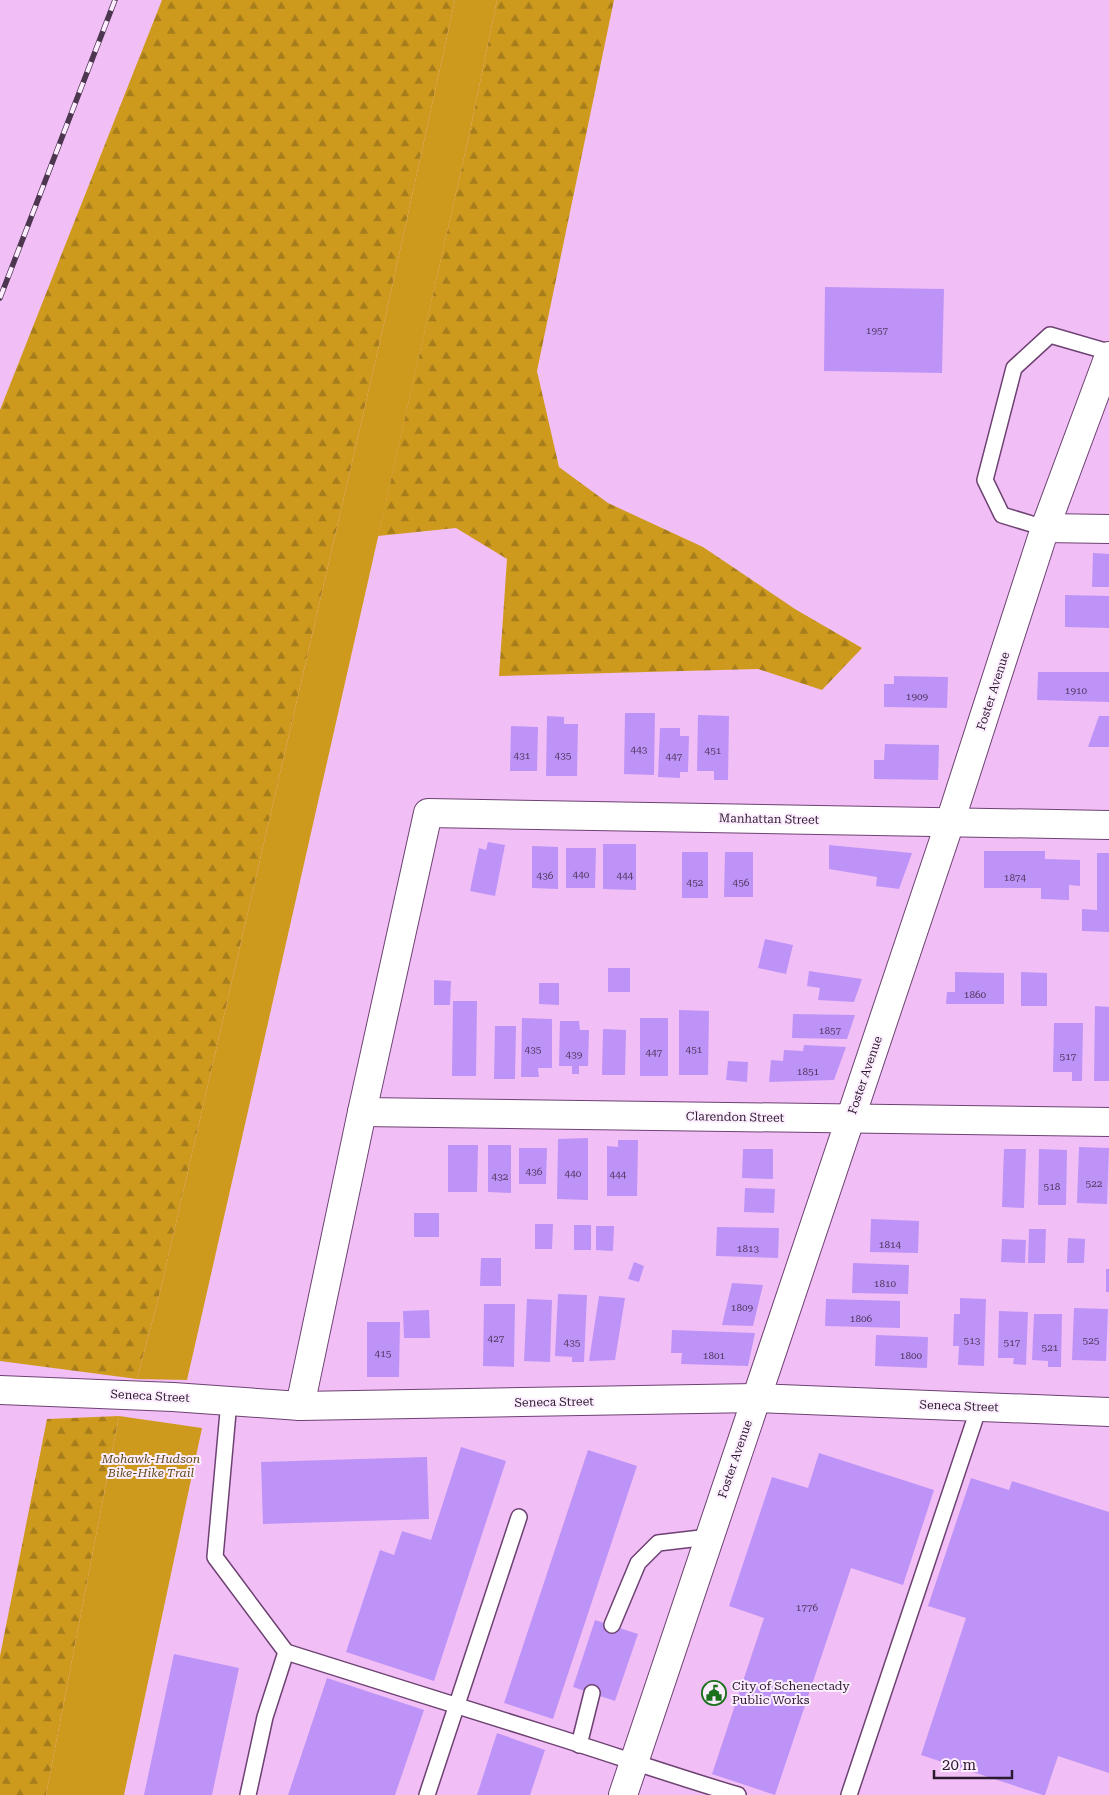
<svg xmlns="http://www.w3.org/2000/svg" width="1109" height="1795" font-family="'Roboto Serif',serif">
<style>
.forest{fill:url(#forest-firs)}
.park{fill:#ce9a1e}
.building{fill:#be93f7}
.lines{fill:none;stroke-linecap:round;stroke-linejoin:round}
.service-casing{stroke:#6d4272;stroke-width:18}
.minor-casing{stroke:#6d4272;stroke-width:30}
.service{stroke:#fff;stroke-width:15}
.minor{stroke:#fff;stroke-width:28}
.rail-casing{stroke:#4d3650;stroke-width:5.5}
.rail{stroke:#fdeeff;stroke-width:4;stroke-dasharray:11;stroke-linecap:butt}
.labels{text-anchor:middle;stroke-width:4;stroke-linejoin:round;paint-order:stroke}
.number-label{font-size:10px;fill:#503860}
.street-label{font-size:12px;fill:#2b192e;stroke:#fdeeff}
.park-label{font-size:12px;font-style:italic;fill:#5f4919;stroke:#fdeeff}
.poi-label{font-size:12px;fill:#2b192e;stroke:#fdeeff;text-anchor:start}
</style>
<defs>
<pattern id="forest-firs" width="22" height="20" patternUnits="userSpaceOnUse" patternTransform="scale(1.25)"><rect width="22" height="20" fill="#ce9a1e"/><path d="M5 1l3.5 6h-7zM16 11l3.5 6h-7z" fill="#a77d1b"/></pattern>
</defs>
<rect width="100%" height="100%" fill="#f1bff6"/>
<g class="forest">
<polygon points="162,0 455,0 381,337 160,1292 137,1379 0,1361 0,410"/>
<polygon points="497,0 614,0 537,371 559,467 608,503 703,547 795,609 862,648 822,690 758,669 499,676 507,559 456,528 378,536 470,131"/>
<polygon points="119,1416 46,1795 0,1795 0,1656 47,1419"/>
</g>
<g class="park">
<polygon points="455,0 497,0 470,131 195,1345 187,1380 137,1379 160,1292 381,337"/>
<polygon points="119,1416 202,1428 124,1795 46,1795"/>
</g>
<g class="building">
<polygon points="825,287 944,289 942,373 824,371"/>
<polygon points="1093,553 1109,554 1109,587 1092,587"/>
<polygon points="1065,595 1109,596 1109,628 1065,627"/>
<polygon points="1038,672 1109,672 1109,702 1037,700"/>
<polygon points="894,676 948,677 947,708 884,707 884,684 894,684"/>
<polygon points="625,713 655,713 654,775 624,774"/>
<polygon points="698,715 729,716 728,780 714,780 714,771 697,771"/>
<polygon points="547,716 564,717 564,724 578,724 577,776 546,776"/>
<polygon points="1099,716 1109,716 1109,747 1088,747"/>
<polygon points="511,726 538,727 537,771 510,771"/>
<polygon points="660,728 680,728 680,736 689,736 688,772 680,772 680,778 658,777"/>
<polygon points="885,744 939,745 938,780 874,779 874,760 884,760"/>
<polygon points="488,842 505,845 495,896 470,891 479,848 486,850"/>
<polygon points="603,844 636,844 636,890 603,889"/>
<polygon points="829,845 912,853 899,889 876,886 877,877 829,869"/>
<polygon points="532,846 558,847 558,889 532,888"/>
<polygon points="566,848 596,848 595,888 566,888"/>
<polygon points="984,851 1045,851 1045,859 1080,860 1080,886 1069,885 1069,900 1041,899 1041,888 984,888"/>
<rect x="682" y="852" width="26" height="46"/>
<polygon points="725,852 753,852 753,897 724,897"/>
<polygon points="1097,853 1109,853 1109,932 1082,931 1082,909 1097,910"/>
<polygon points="765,939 793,945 786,974 758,968"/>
<rect x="608" y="968" width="22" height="24"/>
<polygon points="809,971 862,979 854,1002 818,1000 820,988 807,986"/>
<polygon points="955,972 1004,973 1004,1004 946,1004 947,992 955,992"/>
<polygon points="1021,972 1047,973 1047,1006 1021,1006"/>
<polygon points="434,980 451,981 450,1005 434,1005"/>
<polygon points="539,983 559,983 559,1005 539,1004"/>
<polygon points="453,1001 477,1001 476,1076 452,1076"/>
<polygon points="1095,1006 1109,1007 1109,1081 1094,1081"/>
<polygon points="679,1010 709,1011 708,1075 679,1075"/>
<polygon points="793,1014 855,1015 847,1039 792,1038"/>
<polygon points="522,1018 552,1019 552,1068 538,1068 539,1077 521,1077"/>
<rect x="640" y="1018" width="28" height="58"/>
<polygon points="560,1021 579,1021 580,1030 589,1030 588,1066 579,1066 579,1074 572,1074 572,1066 559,1066"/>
<polygon points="1054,1023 1083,1023 1082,1081 1072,1081 1072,1072 1053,1072"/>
<polygon points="495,1026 516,1026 515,1079 494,1079"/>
<polygon points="603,1029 626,1030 625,1075 602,1075"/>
<polygon points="804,1045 846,1047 834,1080 769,1082 771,1060 783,1061 784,1050 803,1051"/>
<polygon points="728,1061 748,1062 747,1082 726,1080"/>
<polygon points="588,1138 588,1200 557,1199 558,1139"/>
<polygon points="618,1140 638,1140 637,1196 607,1196 607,1146 618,1147"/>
<polygon points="448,1145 478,1145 477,1192 448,1192"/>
<polygon points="488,1145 511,1145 511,1193 488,1192"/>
<polygon points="1079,1147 1109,1148 1107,1204 1077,1203"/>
<polygon points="519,1148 547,1148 546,1184 519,1184"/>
<polygon points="743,1149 773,1149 773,1179 742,1178"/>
<polygon points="1004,1149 1026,1149 1024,1208 1002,1207"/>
<polygon points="1039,1149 1067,1150 1066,1205 1038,1205"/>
<polygon points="745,1188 775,1189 774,1213 744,1212"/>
<rect x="414" y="1213" width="25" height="24"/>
<polygon points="871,1219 919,1221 918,1253 870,1252"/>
<polygon points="535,1224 553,1224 552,1249 535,1249"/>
<rect x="574" y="1225" width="17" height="25"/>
<polygon points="596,1226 614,1226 613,1251 596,1250"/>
<polygon points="717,1227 779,1228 778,1258 716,1256"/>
<polygon points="1029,1229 1046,1229 1045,1263 1028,1263"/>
<polygon points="1068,1238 1085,1239 1084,1263 1067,1263"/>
<polygon points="1002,1239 1026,1240 1025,1263 1001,1262"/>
<polygon points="481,1258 501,1258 501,1286 480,1286"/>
<polygon points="634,1262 644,1266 639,1282 628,1279"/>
<polygon points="853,1263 909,1265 908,1294 852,1293"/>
<rect x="1106" y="1269" width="3" height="23"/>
<polygon points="732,1283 763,1285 753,1326 722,1325"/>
<polygon points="558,1294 587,1295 584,1362 572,1362 572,1357 555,1356"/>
<polygon points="599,1296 625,1298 615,1360 589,1361"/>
<polygon points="960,1298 986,1299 984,1366 958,1365 959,1346 953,1346 954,1314 960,1314"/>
<polygon points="527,1299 552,1300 550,1362 524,1361"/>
<polygon points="826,1299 900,1301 900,1328 825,1326"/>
<polygon points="484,1304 515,1304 514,1367 483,1366"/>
<polygon points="1074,1308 1108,1309 1106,1361 1072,1360"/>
<polygon points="429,1310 430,1338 404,1338 403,1311"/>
<polygon points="999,1311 1028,1312 1026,1365 1013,1364 1014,1358 998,1358"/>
<polygon points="1034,1314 1062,1314 1061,1367 1048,1367 1048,1361 1032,1360"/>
<polygon points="367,1322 400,1322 399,1377 367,1377"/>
<polygon points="672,1330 755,1333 748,1366 681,1364 682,1353 671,1353"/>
<polygon points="876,1335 928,1337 927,1368 875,1366"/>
<polygon points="461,1447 506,1461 434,1681 346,1652 380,1550 394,1555 402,1531 431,1540"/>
<polygon points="588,1450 637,1466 553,1719 504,1703"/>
<polygon points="819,1453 934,1490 903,1585 851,1568 775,1795 712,1774 764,1618 729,1606 772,1477 808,1488"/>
<polygon points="427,1457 429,1519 263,1524 261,1462"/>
<polygon points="971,1478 1009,1490 1012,1481 1109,1512 1109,1773 1058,1756 1045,1795 1043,1795 921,1755 966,1618 928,1606"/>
<polygon points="595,1620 638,1634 615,1701 573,1687"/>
<polygon points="174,1654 239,1668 212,1795 144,1795"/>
<polygon points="327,1678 424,1710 395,1795 288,1795"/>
<polygon points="497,1733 545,1750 530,1795 477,1795"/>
</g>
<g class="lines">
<defs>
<g id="service">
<polyline points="1045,528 1002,515 985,480 1014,368 1050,335 1109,352"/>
<polyline points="229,1401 215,1557 286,1652 265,1717 248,1795"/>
<polyline points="612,1625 638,1563 658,1543 709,1537"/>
<path d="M286,1652C373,1680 460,1706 547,1734C611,1754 674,1776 738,1795"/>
<polyline points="579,1745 592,1693"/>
<polyline points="427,1795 519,1517"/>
<polyline points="849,1795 979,1407"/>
</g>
<g id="minor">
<polyline points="1045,528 1109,529"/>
<polyline points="362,1112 1109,1122"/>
<polyline points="0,1390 173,1397 300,1406 756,1398 1109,1412"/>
<polyline points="300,1406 362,1112 428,813 1109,825"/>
<polyline points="623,1795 950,822 1045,528 1109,356"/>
</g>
</defs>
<use href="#service" class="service-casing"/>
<use href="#minor" class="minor-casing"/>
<use href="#service" class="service"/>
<use href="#minor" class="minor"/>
<defs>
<polyline id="rail" points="0,298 115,0"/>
</defs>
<use href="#rail" class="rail-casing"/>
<use href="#rail" class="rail"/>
</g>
<defs>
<symbol id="civic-ring" viewBox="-11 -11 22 22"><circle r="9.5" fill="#fdeeff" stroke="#1c721c" stroke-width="1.5"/><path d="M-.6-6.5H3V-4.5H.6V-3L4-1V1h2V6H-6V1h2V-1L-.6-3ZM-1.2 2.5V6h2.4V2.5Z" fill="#1c721c"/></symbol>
</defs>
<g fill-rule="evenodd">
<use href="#civic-ring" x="700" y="1679" width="28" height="28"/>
</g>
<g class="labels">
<g class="number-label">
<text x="877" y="334">1957</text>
<text x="1076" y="694">1910</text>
<text x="917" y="700">1909</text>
<text x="639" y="753">443</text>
<text x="713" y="754">451</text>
<text x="522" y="759">431</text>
<text x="563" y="759">435</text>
<text x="674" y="760">447</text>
<text x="581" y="878">440</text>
<text x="545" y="879">436</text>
<text x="625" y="879">444</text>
<text x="1015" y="881">1874</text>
<text x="695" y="886">452</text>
<text x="741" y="886">456</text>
<text x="975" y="998">1860</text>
<text x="830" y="1034">1857</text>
<text x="533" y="1053">435</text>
<text x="694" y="1053">451</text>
<text x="654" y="1056">447</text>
<text x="574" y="1058">439</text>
<text x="1068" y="1060">517</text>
<text x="808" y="1075">1851</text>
<text x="534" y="1175">436</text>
<text x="573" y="1177">440</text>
<text x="618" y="1178">444</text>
<text x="500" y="1180">432</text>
<text x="1094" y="1187">522</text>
<text x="1052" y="1190">518</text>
<text x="890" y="1248">1814</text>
<text x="748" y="1252">1813</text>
<text x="885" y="1287">1810</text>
<text x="742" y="1311">1809</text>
<text x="861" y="1322">1806</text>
<text x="496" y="1342">427</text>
<text x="972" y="1344">513</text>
<text x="1091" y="1344">525</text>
<text x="572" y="1346">435</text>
<text x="1012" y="1346">517</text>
<text x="1050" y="1351">521</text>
<text x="383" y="1357">415</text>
<text x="714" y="1359">1801</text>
<text x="911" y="1359">1800</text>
<text x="807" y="1611">1776</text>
</g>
<g class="street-label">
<text transform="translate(993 691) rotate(-72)" y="4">Foster Avenue</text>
<text transform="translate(769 819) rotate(1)" y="4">Manhattan Street</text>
<text transform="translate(865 1075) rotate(-71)" y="4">Foster Avenue</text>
<text transform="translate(735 1117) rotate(1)" y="4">Clarendon Street</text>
<text transform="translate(150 1396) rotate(3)" y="4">Seneca Street</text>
<text transform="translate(554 1402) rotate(-1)" y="4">Seneca Street</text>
<text transform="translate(959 1406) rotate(2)" y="4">Seneca Street</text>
<text transform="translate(735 1459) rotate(-71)" y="4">Foster Avenue</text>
</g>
<g class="park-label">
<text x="151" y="1463">Mohawk-Hudson<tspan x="151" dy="14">Bike-Hike Trail</tspan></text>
</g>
<g class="poi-label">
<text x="732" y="1690">City of Schenectady<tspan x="732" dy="14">Public Works</tspan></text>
</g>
</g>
<path d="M934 1770v8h78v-8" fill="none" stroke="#2b192e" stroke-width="2.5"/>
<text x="942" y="1770" font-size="15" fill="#2b192e" stroke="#fdeeff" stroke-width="4" paint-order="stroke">20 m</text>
</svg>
